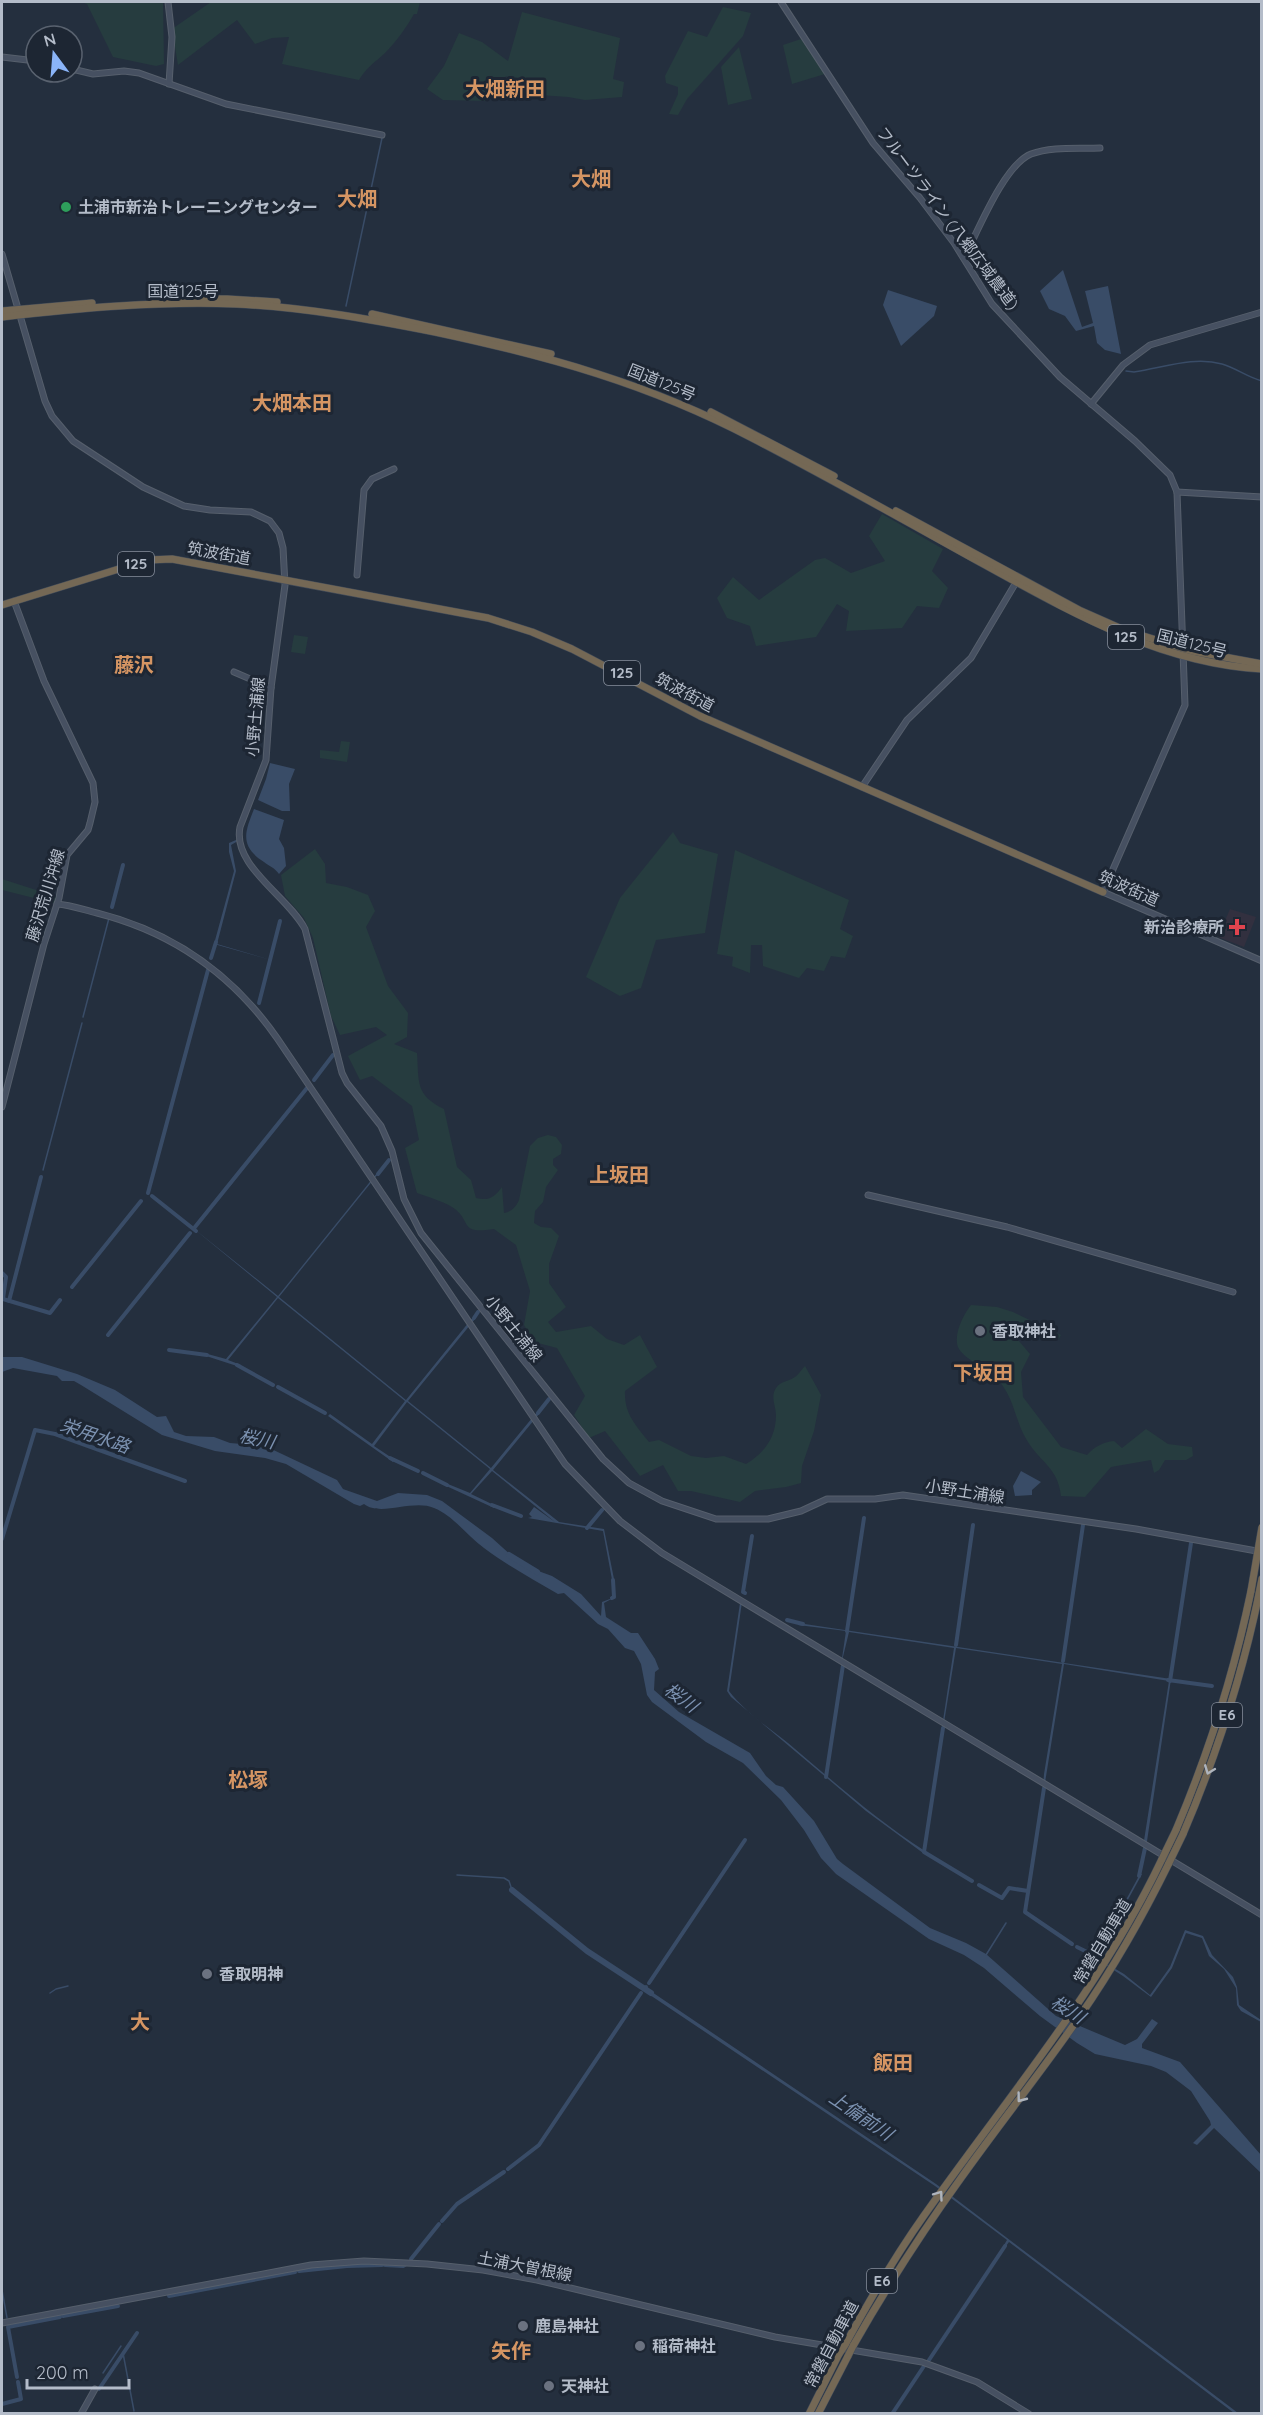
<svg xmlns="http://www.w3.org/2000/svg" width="1263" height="2415" font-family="Quicksand,'Noto Sans JP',sans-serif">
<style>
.medical{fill:#32303f}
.green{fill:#263c3f}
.water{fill:#394c67}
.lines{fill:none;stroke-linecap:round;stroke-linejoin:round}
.stream{stroke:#394c67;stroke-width:1.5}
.canal{stroke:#394c67;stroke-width:4}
.river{stroke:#394c67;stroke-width:6}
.secondary-casing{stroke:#565f6c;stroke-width:7}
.highway-casing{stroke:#434c59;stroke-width:8}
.secondary{stroke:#465061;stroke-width:5}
.highway{stroke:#746855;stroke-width:7}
.highway-bridge-casing{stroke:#434c59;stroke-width:8;stroke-linecap:butt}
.highway-bridge{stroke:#746855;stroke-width:7}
.oneway{stroke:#aeb4bd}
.leisure-dot{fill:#2e9e5b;stroke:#1d2633;stroke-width:2}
.health-dot{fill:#e0444e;stroke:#1d2633;stroke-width:2}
.worship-dot{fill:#6b7280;stroke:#1d2633;stroke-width:2}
.labels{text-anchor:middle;stroke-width:6;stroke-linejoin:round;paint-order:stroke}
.shield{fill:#1d2633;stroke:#878f9c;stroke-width:1.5}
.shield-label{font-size:15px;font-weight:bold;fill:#b4bcc9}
.poi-label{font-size:16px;font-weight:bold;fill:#b4bcc9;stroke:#1d2633;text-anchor:start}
.street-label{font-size:16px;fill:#b4bcc9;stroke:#1d2633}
.water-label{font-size:18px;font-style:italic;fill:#7c92b1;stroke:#1d2633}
.quarter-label{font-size:20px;font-weight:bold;fill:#d59563;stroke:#1d2633}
</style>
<rect width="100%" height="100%" fill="#242f3e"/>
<polygon class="medical" points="1230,909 1256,917 1244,947 1218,937"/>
<g class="green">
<polygon points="81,2 163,2 164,64 156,66 113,57 87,4"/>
<path d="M211,2H420L417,14H414C406,28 396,42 385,53C373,64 368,66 359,80L282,64L289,37L272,38L255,44L237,20L178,65L172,29Z"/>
<polygon points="723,7 751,13 743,36 687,99 678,115 669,114 678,94 678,87 666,83 665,76 688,31 707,37"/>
<polygon points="522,12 620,38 613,79 624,82 622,97 585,100 568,97 525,94 506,76 488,101 443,100 427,89 444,66 459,33 482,42 508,61"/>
<polygon points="801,39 825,74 792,84 783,45"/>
<polygon points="739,47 752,99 728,105 721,67"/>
<polygon points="882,514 943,549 932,571 948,588 939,608 917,606 902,628 846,631 849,611 837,604 816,637 756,646 750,626 727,618 717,598 733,577 759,600 815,560 825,558 851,573 885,561 869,536"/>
<polygon points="294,635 308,637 305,654 291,652"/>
<polygon points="341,741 350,742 347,762 320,758 320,750 339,752"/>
<polygon points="673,832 680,843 718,854 705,933 656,940 641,988 620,996 586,977 620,898"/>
<path d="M315,849L325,864L326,883L347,887L368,895L375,911L366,927L388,986L408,1013L407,1037L394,1044L417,1053C419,1082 415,1095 444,1109L457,1167L471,1180L476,1198C488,1201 494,1198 502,1187L504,1213C511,1212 516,1207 519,1200L530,1146L538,1138L548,1135L556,1137L562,1145L561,1154L553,1159V1165L558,1170L546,1187L543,1202L535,1211L534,1223L541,1227L551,1228L559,1236L549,1264V1283L566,1307L548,1322L556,1332L591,1326L607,1339L624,1345L640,1335L657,1367L625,1391C624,1414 636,1425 649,1442L659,1440L691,1456L706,1458L724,1456L746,1464C764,1453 776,1438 776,1415C776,1406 770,1397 776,1388C780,1381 790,1381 795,1377C799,1374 802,1369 805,1366L821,1395L814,1431L802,1466L801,1483L786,1487L755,1491L740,1502L691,1491H678L663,1465L640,1476L605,1431L589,1438L574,1415L585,1396L557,1348L534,1342L524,1325L530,1291L516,1245L494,1229C457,1235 473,1220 452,1207C442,1201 428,1197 417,1193L405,1148L419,1140L412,1106L372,1076L360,1080L348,1056L387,1035L376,1027L340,1035L331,1016L313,938L304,918L285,896L281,875Z"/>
<polygon points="735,850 849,900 840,929 853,936 845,958 831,956 824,971 807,968 799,978 763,966 762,945 751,945 750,973 732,966 733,957 717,954"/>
<polygon points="2,879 58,897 54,903 2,890"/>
<path d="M971,1305L997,1307L1013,1312L1061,1335L1058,1340L1014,1335L1030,1354L1021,1372L1023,1397L1061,1447L1087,1455C1094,1447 1103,1442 1114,1441L1122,1448L1146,1429L1168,1444L1192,1447L1193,1456L1186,1460H1165L1159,1470L1154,1473L1151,1460L1111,1467L1085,1497L1061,1496C1058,1468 1042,1464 1028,1442C1015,1423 1015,1398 998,1380C988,1370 965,1359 959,1349C952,1337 963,1315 971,1305Z"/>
</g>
<g class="water">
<polygon points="1063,270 1082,327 1093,323 1085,291 1108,286 1121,354 1105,350 1097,343 1094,326 1076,331 1065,316 1049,309 1040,291"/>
<polygon points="888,290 937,306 934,316 901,346 883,305"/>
<polygon points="270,763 295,769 289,784 290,811 282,811 258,800 266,779"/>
<path d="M254,809L284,820L279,839L284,848L286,866L279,874C275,868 269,866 264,862C239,846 245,832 254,809Z"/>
<polygon points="243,837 243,838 231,845 236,871 217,944 271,960 214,944 234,871 229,852 229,843"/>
<polygon points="377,1173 378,1174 279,1297 406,1400 473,1317 475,1319 408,1401 491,1468 537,1412 539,1414 493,1470 559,1522 604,1529 615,1584 613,1585 603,1531 528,1518 532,1517 529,1514 534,1507 555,1522 492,1471 471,1494 496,1506 494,1508 442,1484 443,1482 470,1493 490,1469 407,1402 374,1446 395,1460 393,1462 328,1416 330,1414 372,1444 405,1401 278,1298 228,1360 241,1365 240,1367 203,1355 204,1353 226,1359 277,1297 193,1228 278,1296"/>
<path d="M2,1357H22L77,1374L115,1390L157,1417L166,1416L174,1432L186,1436L214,1437L230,1443L265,1446L337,1480L343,1489L377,1501L398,1493L427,1495L442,1501L492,1538L522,1565L552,1576L581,1594L601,1616L602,1602L615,1597L604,1603L606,1617L631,1633H638L655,1659L659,1669L655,1672L654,1690L679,1712L750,1753L766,1776L776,1785L783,1787L814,1821L837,1859L843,1864L930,1928L966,1943L986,1954L1056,2016L1125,2045L1137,2039L1152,2019L1158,2023L1142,2044V2048L1180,2062L1261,2155V2173L1214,2128L1197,2145L1193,2143L1211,2125L1210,2121L1191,2091L1166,2072L1151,2066L1095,2054L1077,2043L1040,2016L984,1968L964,1955L929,1939L836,1874L821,1858L804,1830L781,1800L743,1763L706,1742L652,1702L647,1695L641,1664L634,1651L625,1648L608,1629L598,1624L564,1593L558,1594C533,1579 508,1566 484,1548C467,1536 454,1516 434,1508C413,1499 380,1517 364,1504L360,1506L354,1504L286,1464L265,1458L215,1451L162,1435L81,1385L74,1381H62L57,1376L13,1368L2,1372Z"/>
<polygon points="1021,1471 1041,1482 1032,1490 1032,1495 1015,1496 1013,1486"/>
<path d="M742,1602L729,1691C745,1712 768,1727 788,1743C832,1780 876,1820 925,1851L923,1853L866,1811L731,1697L727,1691L740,1603Z"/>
<polygon points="798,1623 1171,1679 1146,1848 1143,1847 1169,1681 1064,1664 1044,1789 1043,1787 1044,1774 1062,1664 956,1648 943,1729 942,1727 954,1648 849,1632 841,1665 846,1631 798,1625"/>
<path d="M1140,1874H1142L1107,1938L1108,1950L1102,1961L1124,1974L1150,1995L1170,1967L1185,1930L1203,1936L1212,1955L1233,1977L1237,1987L1239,2005L1261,2020V2022L1241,2011L1237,2005L1236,1988L1224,1969L1209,1956L1202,1938L1186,1933L1172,1968L1151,1997L1123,1976L1082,1950L1083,1948L1100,1960C1106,1950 1104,1943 1108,1933Z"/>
<polygon points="646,1988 936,2184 1238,2413 1234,2413 1009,2242 1006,2246 1004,2245 1007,2240 935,2186 644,1991"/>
</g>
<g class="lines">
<g class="stream">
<polyline points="346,306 382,138"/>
<path d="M1126,371L1134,372C1163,368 1193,356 1222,364C1236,368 1247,377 1262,381"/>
<polyline points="83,1017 109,918"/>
<polyline points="43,1170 82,1023"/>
<polyline points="457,1875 504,1878 509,1881 512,1890"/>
<polyline points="986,1955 1006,1923"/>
<polyline points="50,1993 56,1989 68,1986"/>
<polyline points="2,2290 7,2318"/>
<polyline points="123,2353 134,2411"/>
<polyline points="103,2373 121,2346"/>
</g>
<g class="canal">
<polyline points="112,907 123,865"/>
<polyline points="211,958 216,942"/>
<polyline points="259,1003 280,921"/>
<polyline points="314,1080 333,1055"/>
<polyline points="378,1174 389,1160"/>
<polyline points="148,1193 208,970"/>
<polyline points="152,1196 196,1231"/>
<polyline points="195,1227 307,1088"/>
<polyline points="2,1273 6,1277 3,1299 50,1313 60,1300"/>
<polyline points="72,1287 141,1201"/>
<polyline points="9,1301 41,1177"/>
<polyline points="474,1318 478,1312"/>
<polyline points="108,1335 190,1233"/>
<polyline points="169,1350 207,1355"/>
<polyline points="237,1365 273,1385"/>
<polyline points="278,1387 325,1413"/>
<polyline points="538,1413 549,1399"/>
<polyline points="390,1458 418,1471"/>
<polyline points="423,1473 447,1485"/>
<polyline points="492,1505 521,1516"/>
<polyline points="587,1528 602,1510"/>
<polyline points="2,1539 35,1430 55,1434 185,1481"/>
<polyline points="745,1593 743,1592 752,1536"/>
<polyline points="612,1598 614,1597 613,1580"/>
<polyline points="787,1620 803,1624"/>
<polyline points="847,1631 864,1518"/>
<polyline points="956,1645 973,1525"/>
<polyline points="1063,1661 1083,1525"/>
<polyline points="1168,1680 1212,1686"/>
<polyline points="1170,1681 1191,1543"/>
<polyline points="943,1728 924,1852 972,1881"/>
<polyline points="826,1777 843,1665"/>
<polyline points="1044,1788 1025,1912 1072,1944"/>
<polyline points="1139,1876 1145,1848"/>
<polyline points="979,1885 1002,1898 1009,1888 1028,1891"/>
<polyline points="1077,1947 1087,1952"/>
<polyline points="649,1983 745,1840"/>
<polyline points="644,1989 646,1987"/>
<polyline points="508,2169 539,2145 641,1993"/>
<polyline points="442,2221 457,2204 504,2172"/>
<polyline points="411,2259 439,2224"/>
<polyline points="385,2265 403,2266 406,2264"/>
<polyline points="299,2271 347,2266 382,2265"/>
<polyline points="169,2296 295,2272"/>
<polyline points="63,2316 118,2306"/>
<polyline points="929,2360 1005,2246"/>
<polyline points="17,2377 8,2327 60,2317"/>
<polyline points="99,2389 137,2333"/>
<polyline points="2,2404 21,2399 18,2382"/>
<polyline points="892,2414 924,2366"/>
</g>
<g class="river">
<polyline points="509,1555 537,1572"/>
<polyline points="512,1890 587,1951 651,1993"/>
</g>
<defs>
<g id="secondary">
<polyline points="168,2 172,37 169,84"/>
<polyline points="781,2 873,143 920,198 954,243 992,304 1060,377 1135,441 1170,475 1177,492 1185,705 1103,892 1262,961"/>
<polyline points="2,57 36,61"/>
<polyline points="72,69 93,74 124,71 139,73 226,104 382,135"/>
<path d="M2,254L45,401L52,416L73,441L143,487L184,506L210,510L251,512L270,521L279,533L283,548L285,585L271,688L266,760L240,827C232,866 288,896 305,929L342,1073L347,1083L381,1126L392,1151L404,1199L421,1233L603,1459L629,1483L662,1501L716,1519H768L801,1511L827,1499H875L903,1495L1136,1529L1262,1552"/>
<path d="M964,258C978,231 1004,165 1031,154C1052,146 1078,149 1100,148"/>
<polyline points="1091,404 1123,365 1150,345 1262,312"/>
<polyline points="1177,492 1262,497"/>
<polyline points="357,575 364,490 372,479 394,469"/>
<polyline points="234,672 271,688"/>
<polyline points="862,787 907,720 971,658 1018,579"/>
<path d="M57,904C71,905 84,910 97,913C172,932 233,975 277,1038L565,1464L620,1521L662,1553L1262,1915"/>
<polyline points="2,1107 44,944 59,898 67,855 88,830 90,823 95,802 93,783 44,681 14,601"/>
<polyline points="868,1195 1007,1227 1233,1292"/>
<polyline points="2,2323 311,2265 364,2261 427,2264 483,2270 537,2280 775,2337 922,2362 977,2382 1029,2414"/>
<polyline points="81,2414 95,2389"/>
</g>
<g id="highway">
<polyline points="151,299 227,299 277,302"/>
<polyline points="2,311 92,303"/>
<polyline points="372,314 551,354"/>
<path d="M2,317C80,308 157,301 236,304C303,307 369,319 435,332C548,356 649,384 752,438C828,477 902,519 976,560C1066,609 1156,663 1262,669"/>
<polyline points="711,412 834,476"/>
<polyline points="896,511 1081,611 1124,630 1192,651 1262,664"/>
<polyline points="2,605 148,560 172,559 488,618 532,632 572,649 700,716 1103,892"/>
<path d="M1176,1830C1209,1752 1234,1673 1251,1591"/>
<path d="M1183,1834C1218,1752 1245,1667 1262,1579"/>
<path d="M845,2345C869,2301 894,2258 923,2217C1006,2099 1100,1990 1162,1859"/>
<path d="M853,2346C886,2288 922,2232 961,2178C1000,2123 1042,2071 1080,2016C1114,1967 1143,1916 1169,1863"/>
<polyline points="809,2414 839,2354"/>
<polyline points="818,2414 848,2356"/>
</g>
</defs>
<use href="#secondary" class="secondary-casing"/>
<use href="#highway" class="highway-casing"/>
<use href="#secondary" class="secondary"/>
<use href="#highway" class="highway"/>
<defs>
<g id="highway-bridge">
<polyline points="1251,1591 1262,1527"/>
<polyline points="1162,1859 1176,1830"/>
<polyline points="1169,1863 1183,1834"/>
<polyline points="839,2354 845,2345"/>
<polyline points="848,2356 853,2346"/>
</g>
</defs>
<use href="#highway-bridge" class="highway-bridge-casing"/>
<use href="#highway-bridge" class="highway-bridge"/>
</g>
<defs><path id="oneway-chevron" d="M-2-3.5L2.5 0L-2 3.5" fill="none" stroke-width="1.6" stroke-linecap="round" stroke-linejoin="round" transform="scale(1.5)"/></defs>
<g class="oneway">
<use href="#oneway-chevron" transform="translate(1209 1770) rotate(111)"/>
<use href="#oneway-chevron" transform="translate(1021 2098) rotate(127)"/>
<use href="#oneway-chevron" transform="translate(939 2195) rotate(-54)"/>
</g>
<circle class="leisure-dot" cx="66" cy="207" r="6"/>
<path class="health-dot" d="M1234 918h6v6h6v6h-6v6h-6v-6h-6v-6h6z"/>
<g class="worship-dot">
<circle cx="980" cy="1331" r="6"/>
<circle cx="207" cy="1974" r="6"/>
<circle cx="523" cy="2326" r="6"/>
<circle cx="640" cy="2346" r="6"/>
<circle cx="549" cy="2386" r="6"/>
</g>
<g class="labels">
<g class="shield">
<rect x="118" y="552" width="36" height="24" rx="4.5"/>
<rect x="1108" y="625" width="36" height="24" rx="4.5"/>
<rect x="604" y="661" width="36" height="24" rx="4.5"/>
<rect x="1212" y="1703" width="30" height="24" rx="4.5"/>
<rect x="867" y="2269" width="30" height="24" rx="4.5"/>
</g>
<g class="shield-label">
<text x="136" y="569">125</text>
<text x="1126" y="642">125</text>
<text x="622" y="678">125</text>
<text x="1227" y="1720">E6</text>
<text x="882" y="2286">E6</text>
</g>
<g class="poi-label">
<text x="78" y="213">土浦市新治トレーニングセンター</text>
<text x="1224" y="933" text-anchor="end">新治診療所</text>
<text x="992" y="1337">香取神社</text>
<text x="219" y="1980">香取明神</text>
<text x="535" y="2332">鹿島神社</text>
<text x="652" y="2352">稲荷神社</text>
<text x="561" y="2392">天神社</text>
</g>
<g class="street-label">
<text transform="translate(948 218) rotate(53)" y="6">フルーツライン (八郷広域農道)</text>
<text x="183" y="297">国道125号</text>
<text transform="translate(662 382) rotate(22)" y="6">国道125号</text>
<text transform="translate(219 553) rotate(10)" y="6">筑波街道</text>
<text transform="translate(1192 643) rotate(14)" y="6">国道125号</text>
<text transform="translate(685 692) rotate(28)" y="6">筑波街道</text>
<text transform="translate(255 717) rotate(-85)" y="6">小野土浦線</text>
<text transform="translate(1129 888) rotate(24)" y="6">筑波街道</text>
<text transform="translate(45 895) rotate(-73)" y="6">藤沢荒川沖線</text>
<text transform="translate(514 1328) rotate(51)" y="6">小野土浦線</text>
<text transform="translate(965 1491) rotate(9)" y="6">小野土浦線</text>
<text transform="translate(1102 1941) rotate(-59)" y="6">常磐自動車道</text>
<text transform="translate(525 2266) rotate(11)" y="6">土浦大曽根線</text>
<text transform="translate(831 2344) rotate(-62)" y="6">常磐自動車道</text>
</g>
<g class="water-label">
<text transform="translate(95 1436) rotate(19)" y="6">栄用水路</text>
<text transform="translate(257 1439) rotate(12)" y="6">桜川</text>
<text transform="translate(681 1698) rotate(36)" y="6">桜川</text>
<text transform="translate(1068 2010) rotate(32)" y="6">桜川</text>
<text transform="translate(861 2116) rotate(34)" y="6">上備前川</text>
</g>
<g class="quarter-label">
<text x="505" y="96">大畑新田</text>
<text x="591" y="186">大畑</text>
<text x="357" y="206">大畑</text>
<text x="292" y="410">大畑本田</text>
<text x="134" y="672">藤沢</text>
<text x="619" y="1182">上坂田</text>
<text x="983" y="1380">下坂田</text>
<text x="248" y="1787">松塚</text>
<text x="140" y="2029">大</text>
<text x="893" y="2070">飯田</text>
<text x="511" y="2358">矢作</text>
</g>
</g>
<rect width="1263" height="2415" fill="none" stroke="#b4bcc9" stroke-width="6"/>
<g transform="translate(54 54) rotate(344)"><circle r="28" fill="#1d2633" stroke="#59626f" stroke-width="1.5"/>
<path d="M0-4.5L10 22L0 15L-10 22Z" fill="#8ab4f8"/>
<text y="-9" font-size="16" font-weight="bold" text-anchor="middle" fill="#b4bcc9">N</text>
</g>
<path d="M27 2379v9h102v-9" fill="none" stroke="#b4bcc9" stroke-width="3"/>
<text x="36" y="2379" font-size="18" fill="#b4bcc9" stroke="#1d2633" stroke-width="4.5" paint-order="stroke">200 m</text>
</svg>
